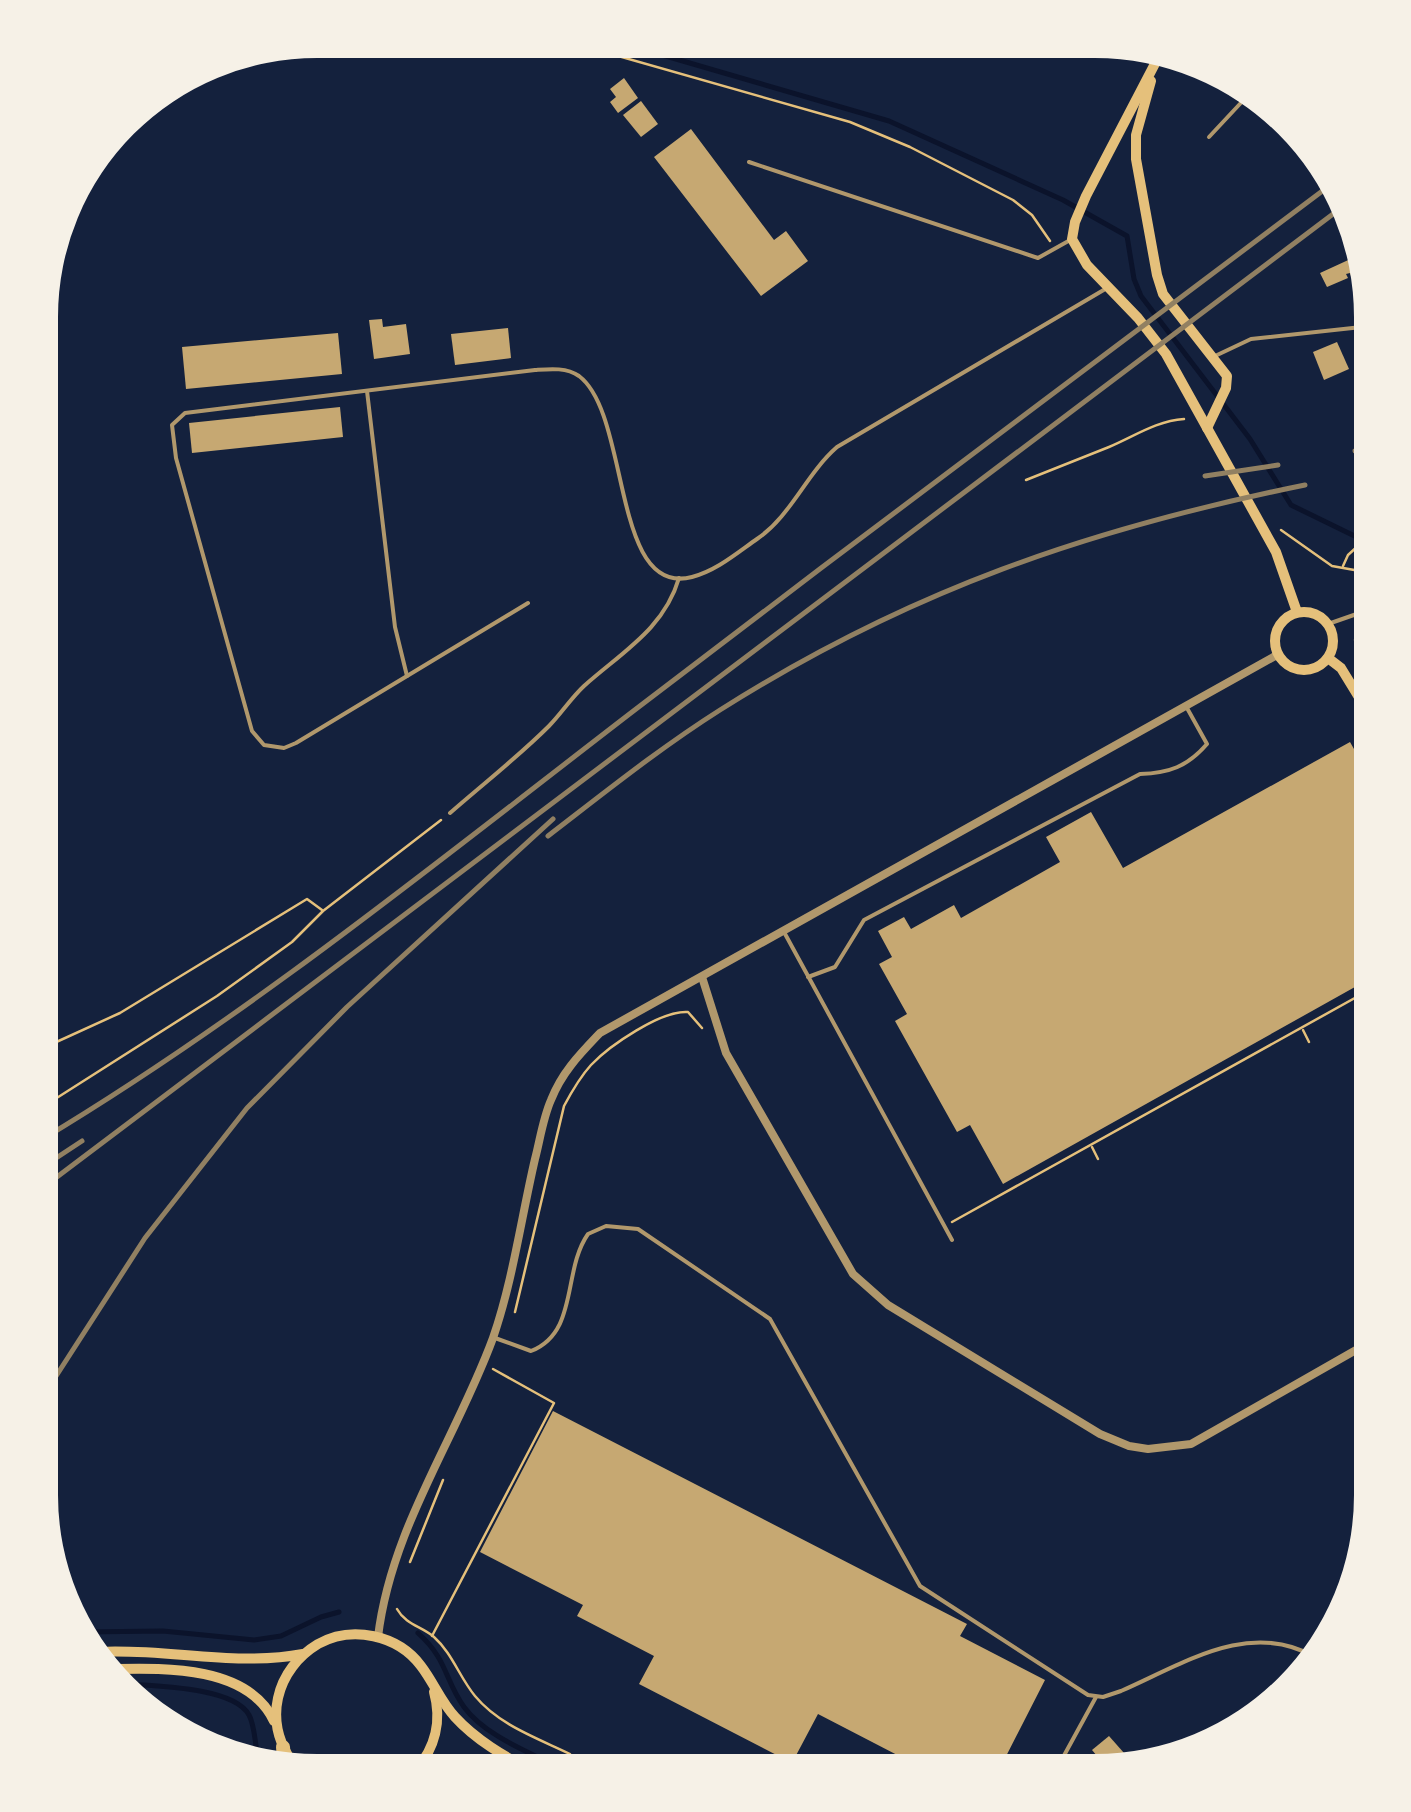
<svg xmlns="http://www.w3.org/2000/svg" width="1411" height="1812" font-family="Figtree,sans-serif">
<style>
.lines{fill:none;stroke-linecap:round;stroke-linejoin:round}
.stream{stroke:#0b132b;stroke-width:5}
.building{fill:#c6a872}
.path{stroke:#e5c07b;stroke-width:2.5}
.service{stroke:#b1986c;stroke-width:4}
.minor{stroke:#b1986c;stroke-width:8}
.secondary{stroke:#e5c07b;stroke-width:10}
.motorway{stroke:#e5c07b;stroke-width:14}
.rail{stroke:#918062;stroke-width:5}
</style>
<rect width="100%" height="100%" fill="#14213d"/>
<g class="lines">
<g class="stream">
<polyline points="614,41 889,121 1063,200 1127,236 1134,279 1141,296 1250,439 1291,505 1371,544"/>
<polyline points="81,1632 163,1631 254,1640 281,1636 321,1617 339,1612"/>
<path d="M418,1633C448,1660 444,1679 464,1707C486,1737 532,1753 564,1770"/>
<path d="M127,1684C155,1686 234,1687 249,1715C256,1728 254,1747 260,1762"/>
</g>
</g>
<g class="building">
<polygon points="624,78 638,98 618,113 610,102 616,97 610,89"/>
<polygon points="641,101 658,124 641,137 623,115"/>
<polygon points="691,129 774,240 786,231 808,261 761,296 654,157"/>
<polygon points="1357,256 1361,272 1351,276 1350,273 1346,274 1348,278 1327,287 1320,273"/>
<polygon points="382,319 383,327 406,324 410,354 374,359 369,320"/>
<polygon points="508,328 511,358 455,365 451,334"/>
<polygon points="338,333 342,374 186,389 182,347"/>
<polygon points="1337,342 1349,369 1324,380 1313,352"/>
<polygon points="340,407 343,437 192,453 189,423"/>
<polygon points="1350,742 1371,779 1371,978 1003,1184 970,1125 957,1132 895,1021 907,1014 879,964 892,957 878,931 904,917 911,929 954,905 961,918 1060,862 1046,837 1091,812 1123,868"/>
<polygon points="553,1411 967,1624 960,1636 1045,1680 998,1772 930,1772 818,1714 792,1763 639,1684 654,1656 577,1616 583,1605 480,1552"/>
<polygon points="1109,1736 1124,1753 1107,1768 1092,1750"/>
</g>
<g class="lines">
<g class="path">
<polyline points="569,42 850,122 910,147 1013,200 1032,215 1050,241"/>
<path d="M1026,480C1054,469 1081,458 1109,447C1135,436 1156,421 1184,419"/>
<polyline points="1281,530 1332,566 1371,573"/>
<polyline points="1343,566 1348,555 1371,534"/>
<polyline points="1355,640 1371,668"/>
<polyline points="1303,1030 1309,1042"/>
<polyline points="41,1049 120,1013 307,899 322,910"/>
<polyline points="41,1108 217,996 292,942 323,911 441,820"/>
<polyline points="1092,1147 1098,1159"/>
<polyline points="952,1222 1371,989"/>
<path d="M515,1312L564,1106C572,1091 580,1077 591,1065C609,1046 661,1010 688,1012L702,1028"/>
<polyline points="410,1562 443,1480"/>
<path d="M397,1609C406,1625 421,1626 434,1637C452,1653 460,1678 475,1696C499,1725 537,1738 570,1754L563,1770"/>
<polyline points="432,1636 554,1403 493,1369"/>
</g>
<g class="service">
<polyline points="1209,137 1252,91"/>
<polyline points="749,162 1038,258 1072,239"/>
<polyline points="1215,356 1251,339 1371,326"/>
<polyline points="367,391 395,627 407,676"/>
<path d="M528,603L296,743L284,748L264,745L252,731L176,458L172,425L185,413L535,370C549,369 566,367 579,376C631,415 611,598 692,577C716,571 737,553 757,539C791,516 806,474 837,447L1107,288"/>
<polyline points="1328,624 1371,609"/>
<path d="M450,813C483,784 518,757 549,726C561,714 571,698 584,686C622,652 664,629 679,578"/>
<polyline points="784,932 952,1240"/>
<path d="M808,977L835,967L864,920L1140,774C1169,773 1187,767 1207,744L1187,708"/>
<path d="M495,1338L531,1351C579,1332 562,1271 588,1234L606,1226L638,1229L770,1319L920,1586L1088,1695L1103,1697L1121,1691C1183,1664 1249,1619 1315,1657"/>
<polyline points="1055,1772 1096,1697"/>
</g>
<g class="minor">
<polyline points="702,977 726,1053 853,1274 888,1305 1100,1434 1129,1446 1148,1449 1191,1444 1370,1342"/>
<path d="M378,1637C391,1528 456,1439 493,1338C513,1280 521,1219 535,1159C540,1140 543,1118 551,1100C562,1072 580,1054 600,1033L1277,655"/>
</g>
<g class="secondary">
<polyline points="1160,54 1086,196 1075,222 1072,239 1087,265 1138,318 1166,354 1276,552 1297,612"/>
<polyline points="1151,81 1136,135 1136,159 1157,275 1163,294 1227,376 1226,388 1207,428"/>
<circle cx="1304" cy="641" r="29"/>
<polyline points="1328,658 1341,668 1371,717"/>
<path d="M98,1652C167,1648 235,1667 303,1654"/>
<path d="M114,1669C166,1668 248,1666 274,1721"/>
<path d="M298,1770C281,1749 272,1725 278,1698C283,1675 298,1656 318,1644C352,1625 398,1635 421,1666C434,1683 441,1702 455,1717C476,1740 504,1756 530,1770"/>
<path d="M416,1770C435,1748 442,1721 434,1692"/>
<polyline points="435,1770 467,1770"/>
</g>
<polyline class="motorway" points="283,1747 285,1770"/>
<g class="rail">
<polyline points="1355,451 1371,449"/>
<polyline points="1205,476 1278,465"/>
<path d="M548,836C604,793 660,748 720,710C908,591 1088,529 1305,485"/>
<path d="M41,1140C251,1014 442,858 636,709C867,532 1100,358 1333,183"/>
<polyline points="41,1168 82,1141"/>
<path d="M41,1189C477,863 908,530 1345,205"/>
<polyline points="40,1401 145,1238 247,1108 347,1007 553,819"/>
</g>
</g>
<path d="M0 0H1411V1812H0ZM317 58H1095A259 259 0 0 1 1354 317V1495A259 259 0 0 1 1095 1754H317A259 259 0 0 1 58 1495V317A259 259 0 0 1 317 58Z" fill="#f6f1e7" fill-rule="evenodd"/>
</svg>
